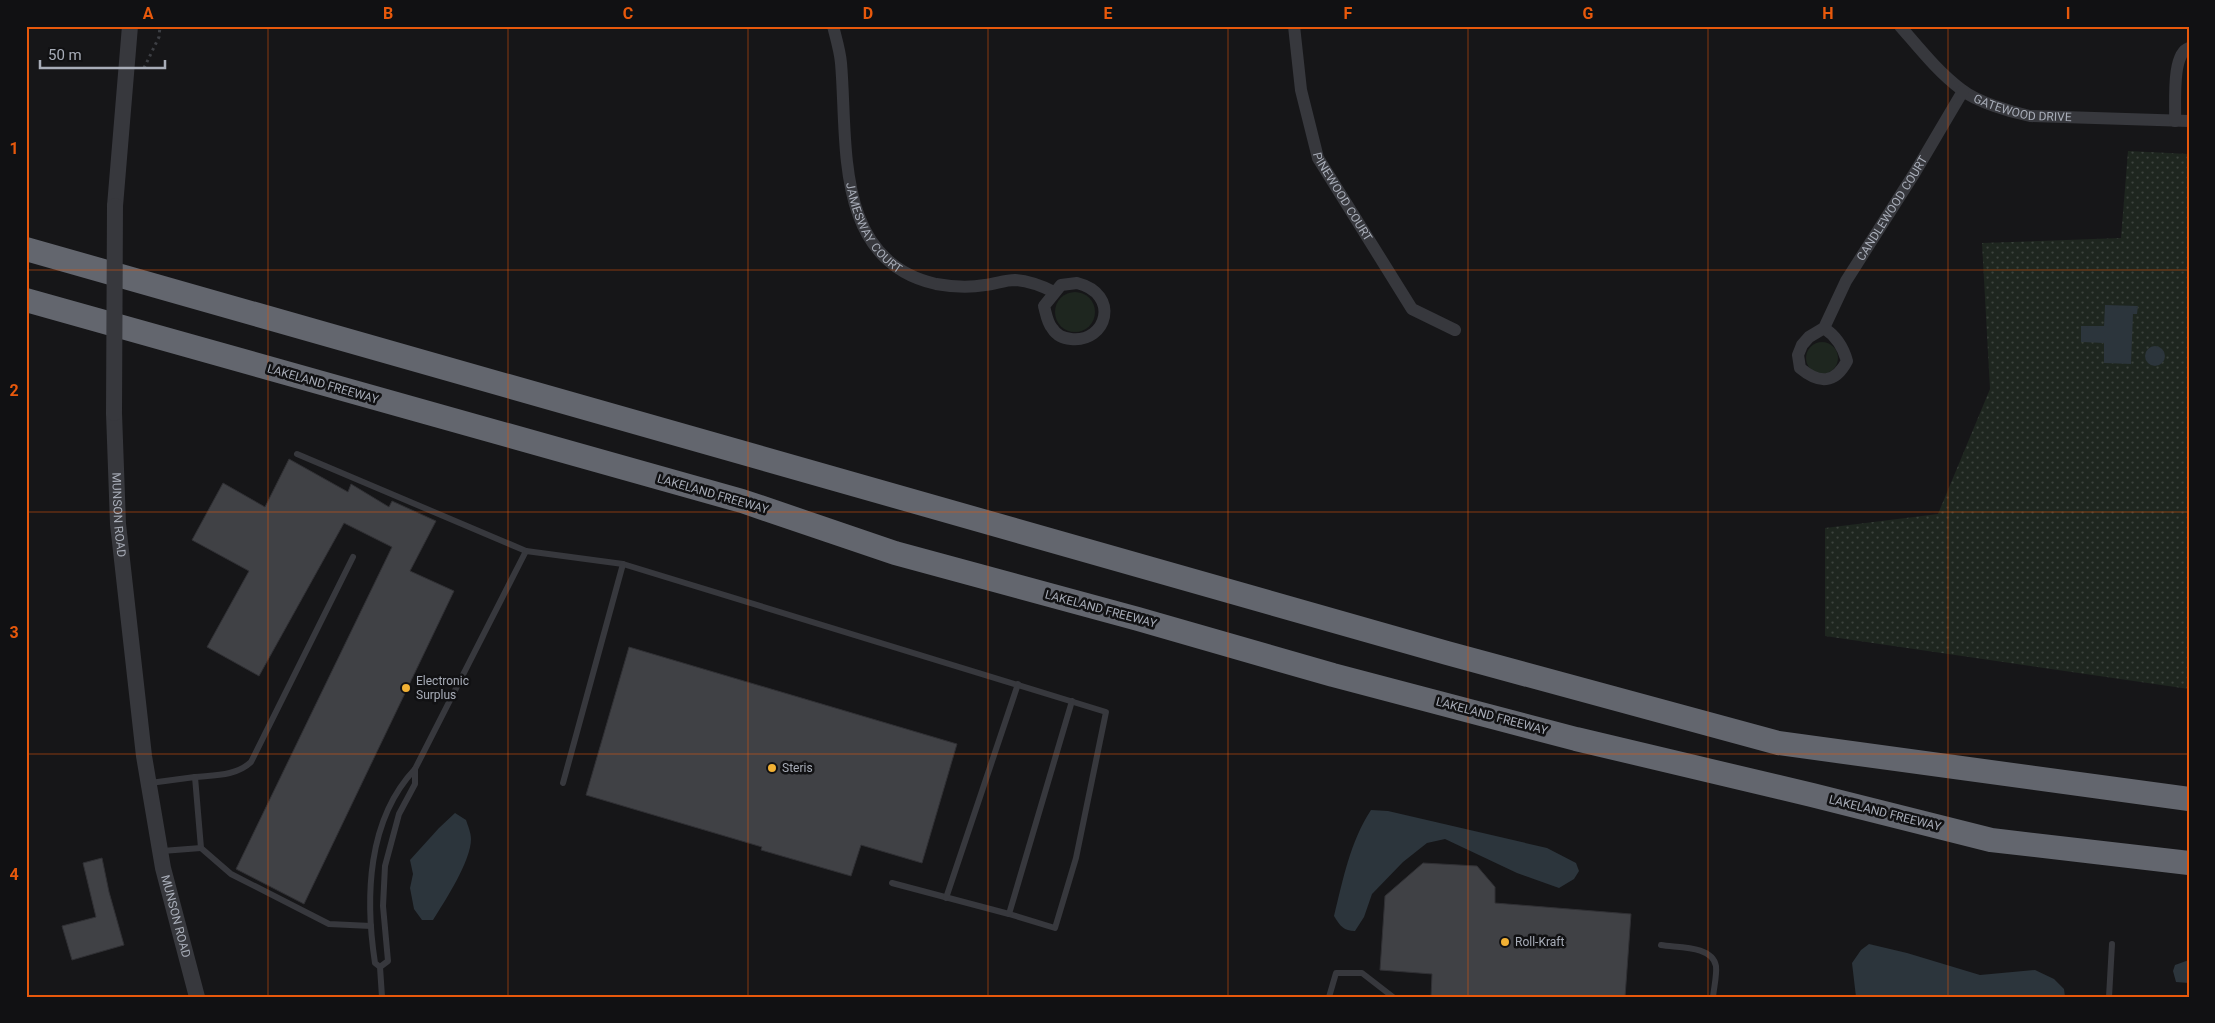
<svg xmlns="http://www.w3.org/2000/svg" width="2215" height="1023" font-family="Roboto,sans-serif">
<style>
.grass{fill:#1e261f}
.park{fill:url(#park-dots)}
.water{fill:#2c353c}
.building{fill:#404145;stroke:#303034}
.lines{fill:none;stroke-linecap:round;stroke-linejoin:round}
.path{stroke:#3d3f44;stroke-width:3;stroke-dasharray:2.5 4;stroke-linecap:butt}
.service{stroke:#37383d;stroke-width:6}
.minor{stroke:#37383d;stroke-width:12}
.tertiary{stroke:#37383d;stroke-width:16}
.motorway{stroke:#63666e;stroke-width:24}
.tertiary-bridge{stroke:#37383d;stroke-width:16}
.grid{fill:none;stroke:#e8590c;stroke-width:1;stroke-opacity:0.55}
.poi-dot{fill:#f2b134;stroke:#111113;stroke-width:2}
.labels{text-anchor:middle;stroke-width:5;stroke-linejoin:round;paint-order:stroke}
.street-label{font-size:12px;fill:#a8adb8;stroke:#111113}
.poi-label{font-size:12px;fill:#a8adb8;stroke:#111113;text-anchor:start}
.neatline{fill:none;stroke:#e8590c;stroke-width:2}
.grid-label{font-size:16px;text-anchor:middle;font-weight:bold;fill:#e8590c}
</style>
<defs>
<pattern id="park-dots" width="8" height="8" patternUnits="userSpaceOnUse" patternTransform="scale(1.25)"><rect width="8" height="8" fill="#1e261f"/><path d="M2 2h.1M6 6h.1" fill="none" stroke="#3c433d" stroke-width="1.8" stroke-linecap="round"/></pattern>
</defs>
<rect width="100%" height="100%" fill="#161618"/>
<g class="grass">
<circle cx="1075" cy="312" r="20"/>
<circle cx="1822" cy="358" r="16"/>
</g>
<polygon class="park" points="2128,151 2189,154 2189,689 1825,636 1825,528 1938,514 1990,389 1982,243 2121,238"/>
<g class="water">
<polygon points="2105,305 2138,306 2137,314 2133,314 2131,364 2104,363 2104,343 2081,342 2081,326 2104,326"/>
<circle cx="2155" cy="356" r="10"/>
<path d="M1371,810L1388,811L1547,848L1576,863L1579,871L1574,879L1559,888L1517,873L1445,839L1427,843L1403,862L1372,894L1364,917L1355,931C1344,931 1340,926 1334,916C1343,880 1350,842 1371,810Z"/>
<path d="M455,813L466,820C468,826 471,833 471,839C471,861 445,901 433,920H422L414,909L410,888L413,874L410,860L439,828Z"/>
<polygon points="1869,944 1907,953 1980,975 2035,970 2054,979 2064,989 2065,997 1856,997 1852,963 1861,950"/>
<polygon points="2189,960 2189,983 2176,982 2173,971 2175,965"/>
</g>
<g class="building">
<polygon points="289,459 348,492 351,484 389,507 392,501 436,521 410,571 454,591 304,904 236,869 392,547 344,523 259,676 207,647 249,571 192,540 223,483 265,507"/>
<polygon points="629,647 957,744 922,863 861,845 851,876 761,850 762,847 586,795"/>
<polygon points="102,858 109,892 124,945 72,960 62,926 96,917 83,863"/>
<polygon points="1423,863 1477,866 1495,887 1495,903 1631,914 1625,997 1431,997 1432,974 1380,970 1385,896"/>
</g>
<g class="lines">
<polyline class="path" points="144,68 159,37 160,26"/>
<g class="service">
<polyline points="297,454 526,551 415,769"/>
<polyline points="526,551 623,564 1106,712 1076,858 1055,928 1009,914"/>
<path d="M195,777C215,775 236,776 251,762L353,557"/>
<polyline points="150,783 195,777 201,848 231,874 329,924 371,926"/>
<polyline points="563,783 623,564"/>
<polyline points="162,851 201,848"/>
<polyline points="892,883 1009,914 1072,701"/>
<polyline points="946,898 1018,684"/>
<path d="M1661,945C1677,948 1712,945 1716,966C1717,975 1714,987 1713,997"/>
<path d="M380,967L388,961L383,906L385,866L399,814L415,784V769C367,820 365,898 375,963L380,967L382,997"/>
<polyline points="1329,997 1336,973 1362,973 1393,997"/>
<polyline points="2109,997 2112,944"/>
</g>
<g class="minor">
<path id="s1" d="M833,26C836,38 840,51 841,63C848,143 833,261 936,284C953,287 968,288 985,285C995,284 1005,280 1015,280C1029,281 1042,286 1054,292"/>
<path id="s2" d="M1294,26L1301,90L1318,158L1412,309L1455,330"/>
<path id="s3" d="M1900,26C1920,49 1938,72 1962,90C1977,102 2011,112 2030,116L2189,121"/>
<path d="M2175,121C2176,105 2171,54 2189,48"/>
<path d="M1077,283C1121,294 1107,343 1071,339C1063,338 1057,336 1052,328C1047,322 1046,313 1044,306L1061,285Z"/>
<path id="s4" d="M1824,328C1836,336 1843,346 1847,361C1835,384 1819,384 1800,368L1798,355L1802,345L1809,337L1824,328L1846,281L1914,174L1963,91"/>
</g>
<g class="tertiary">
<polyline points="115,206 130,26"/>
<path id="s5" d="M114,413L118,524L144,756L163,868L197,997"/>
</g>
<g class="motorway">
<polyline points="26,249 1447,653 1778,743 2189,799"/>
<polyline points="26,300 742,501 895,553 1138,619 1333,675 1576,739 1812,795 1991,840 2189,863"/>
</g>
<polyline class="tertiary-bridge" points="114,413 115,206"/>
</g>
<path class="grid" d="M268,26V997M508,26V997M748,26V997M988,26V997M1228,26V997M1468,26V997M1708,26V997M1948,26V997M26,270H2189M26,512H2189M26,754H2189"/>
<g class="poi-dot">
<circle cx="406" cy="688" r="5"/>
<circle cx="772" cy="768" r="5"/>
<circle cx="1505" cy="942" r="5"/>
</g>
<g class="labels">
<g class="street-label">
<text dy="4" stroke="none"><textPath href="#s3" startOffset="154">GATEWOOD DRIVE</textPath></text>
<text dy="4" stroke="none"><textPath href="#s2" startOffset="180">PINEWOOD COURT</textPath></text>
<text dy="4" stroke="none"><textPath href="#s4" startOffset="289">CANDLEWOOD COURT</textPath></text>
<text dy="4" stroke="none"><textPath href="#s1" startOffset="210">JAMESWAY COURT</textPath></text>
<text transform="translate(323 384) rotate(16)" y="4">LAKELAND FREEWAY</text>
<text transform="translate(713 494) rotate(16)" y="4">LAKELAND FREEWAY</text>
<text dy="4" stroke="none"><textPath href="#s5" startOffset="102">MUNSON ROAD</textPath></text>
<text transform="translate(1101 609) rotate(15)" y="4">LAKELAND FREEWAY</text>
<text transform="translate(1492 716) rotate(15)" y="4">LAKELAND FREEWAY</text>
<text transform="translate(1885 813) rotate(14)" y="4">LAKELAND FREEWAY</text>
<text dy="4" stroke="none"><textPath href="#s5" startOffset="508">MUNSON ROAD</textPath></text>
</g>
<g class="poi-label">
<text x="416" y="685">Electronic<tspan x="416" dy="14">Surplus</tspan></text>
<text x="782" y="772">Steris</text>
<text x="1515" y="946">Roll-Kraft</text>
</g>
</g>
<rect width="2215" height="1023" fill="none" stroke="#111113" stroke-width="55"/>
<path d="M40 60v8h125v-8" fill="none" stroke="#a8adb8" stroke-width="2.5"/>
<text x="48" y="60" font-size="15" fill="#a8adb8" stroke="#111113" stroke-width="4" paint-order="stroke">50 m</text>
<rect x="28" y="28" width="2160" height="968" class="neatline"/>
<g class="grid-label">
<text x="148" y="19">A</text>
<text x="388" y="19">B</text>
<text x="628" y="19">C</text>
<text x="868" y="19">D</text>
<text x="1108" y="19">E</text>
<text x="1348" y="19">F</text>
<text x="1588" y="19">G</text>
<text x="1828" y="19">H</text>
<text x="2068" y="19">I</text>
<text x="14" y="154">1</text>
<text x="14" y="396">2</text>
<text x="14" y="638">3</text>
<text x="14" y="880">4</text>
</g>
</svg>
